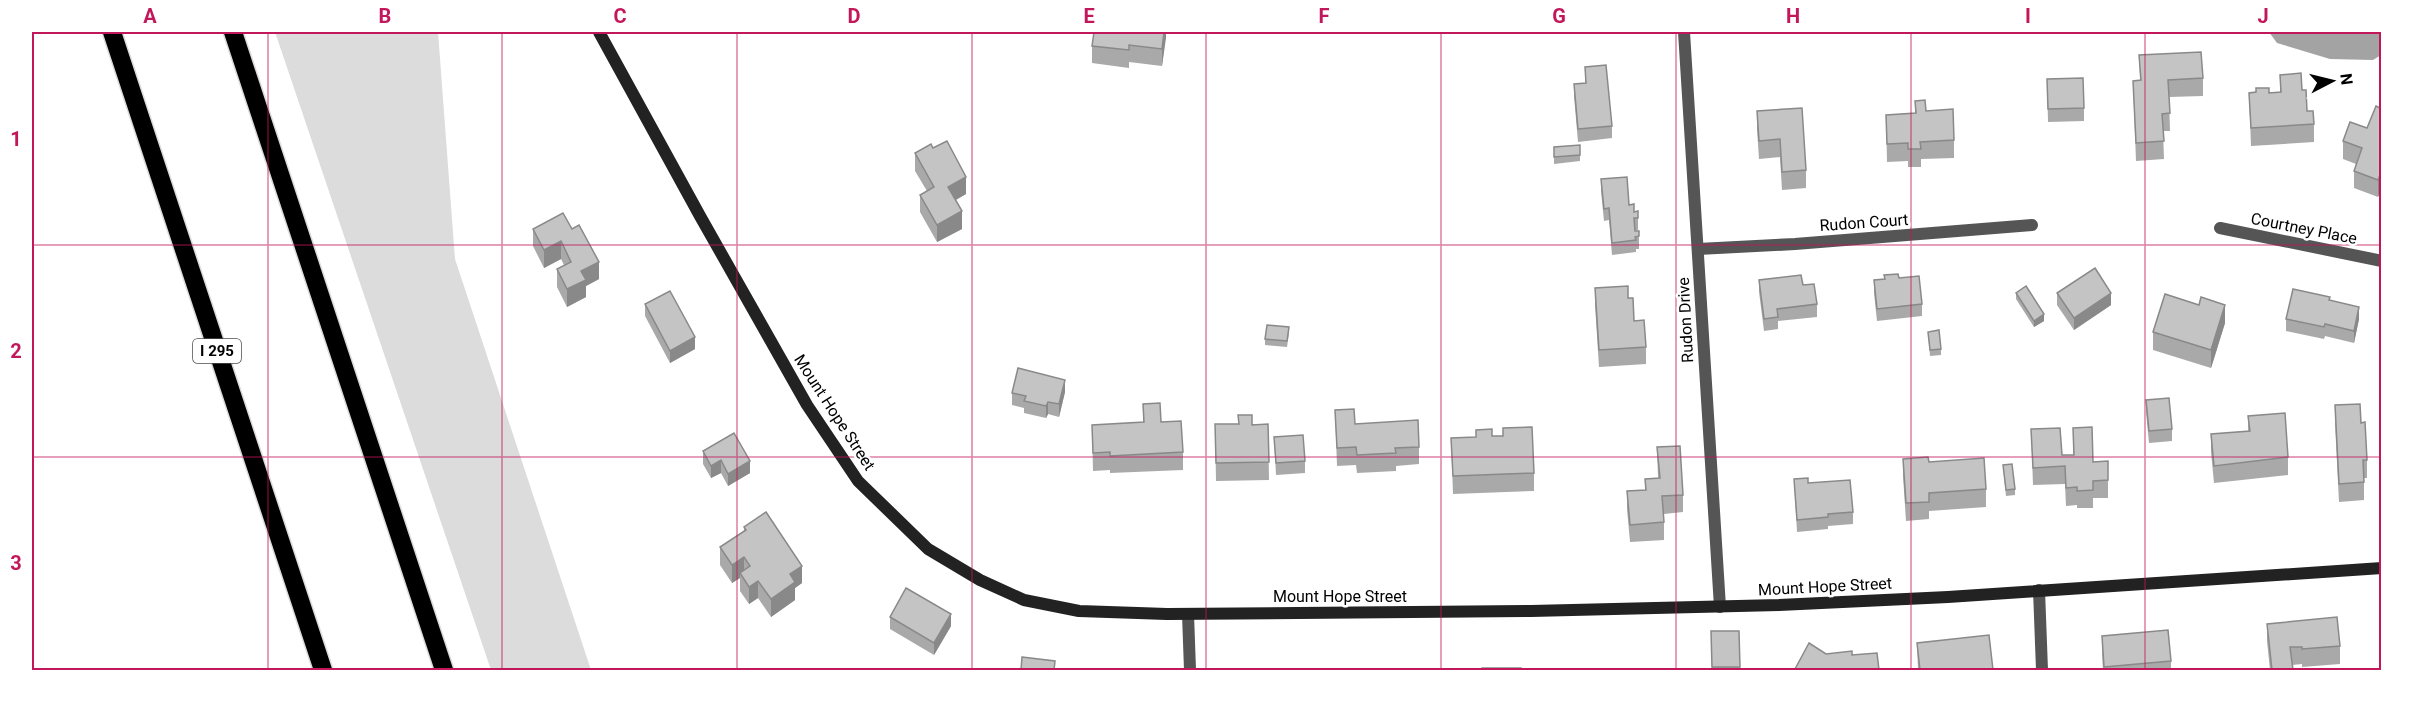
<svg xmlns="http://www.w3.org/2000/svg" width="2413" height="702" font-family="Roboto,sans-serif">
<style>
.green{fill:#dcdcdc}
.water{fill:#a3a3a3}
.lines{fill:none;stroke-linecap:round;stroke-linejoin:round}
.highway-casing{stroke:#dbdbdb;stroke-width:21}
.street{stroke:#555;stroke-width:12}
.secondary{stroke:#222;stroke-width:12}
.highway{stroke:#000;stroke-width:18}
.wall{fill:#a9a9a9}
.shaded-wall{fill:#898989}
.building{fill:#c4c4c4;stroke:#898989;stroke-width:1.5}
.grid{fill:none;stroke:#c2185b;stroke-width:1.5;stroke-opacity:0.55}
.labels{text-anchor:middle;stroke-width:5;stroke-linejoin:round;paint-order:stroke}
.shield{fill:#fff;stroke:#4c4c4c;stroke-width:1.5}
.shield-label{font-size:15px;font-weight:bold;fill:#000}
.street-label{font-size:16px;fill:#000;stroke:#fff}
.neatline{fill:none;stroke:#c2185b;stroke-width:2}
.grid-label{font-size:20px;text-anchor:middle;font-weight:bold;fill:#c2185b}
</style>
<rect width="100%" height="100%" fill="#fff"/>
<polygon class="green" points="275,32 438,32 455,259 591,670 491,670"/>
<polygon class="water" points="2269,32 2381,32 2381,55 2373,60 2330,59 2277,43"/>
<g class="lines">
<defs>
<g id="highway">
<polyline points="112,32 323,670"/>
<polyline points="233,32 444,670"/>
</g>
</defs>
<use href="#highway" class="highway-casing"/>
<g class="street">
<polyline points="1684,32 1720,607"/>
<polyline points="2220,228 2382,261"/>
<polyline points="1698,249 1795,244 2032,225"/>
<polyline points="2039,590 2042,670"/>
<polyline points="1188,614 1190,670"/>
</g>
<polyline class="secondary" points="599,32 700,216 807,405 858,481 928,549 980,580 1024,600 1079,611 1167,614 1531,611 1779,605 1948,597 2382,568"/>
<use href="#highway" class="highway"/>
</g>
<g class="wall">
<polygon points="1166,32 1162,66 1129,62 1129,68 1092,63 1092,46"/>
<polygon points="2139,55 2203,78 2203,96 2169,97 2170,131 2163,131 2164,159 2136,161 2133,81 2140,80"/>
<polygon points="1585,67 1612,126 1612,138 1578,142 1574,96 1574,84 1585,83"/>
<polygon points="2280,75 2302,90 2307,111 2314,124 2314,142 2251,146 2249,93 2280,92"/>
<polygon points="2047,79 2084,108 2084,121 2048,122"/>
<polygon points="1915,101 1954,140 1954,158 1921,159 1921,167 1908,167 1908,161 1887,162 1886,115 1915,113"/>
<polygon points="2382,109 2382,187 2378,197 2354,188 2354,171 2356,164 2343,159 2343,141 2367,128"/>
<polygon points="1757,111 1806,170 1806,188 1782,190 1780,157 1759,159 1757,129"/>
<polygon points="1554,147 1580,155 1580,161 1554,164"/>
<polygon points="915,153 966,194 956,200 962,229 937,242 920,212 920,195 927,191 915,171"/>
<polygon points="1601,179 1629,205 1634,212 1638,211 1638,230 1635,230 1635,231 1639,231 1639,249 1636,249 1636,252 1612,255 1609,220 1604,221 1601,191"/>
<polygon points="563,213 599,279 586,286 586,297 567,307 557,287 557,269 564,265 561,259 544,268 533,246 533,229"/>
<polygon points="1884,275 1922,304 1922,316 1877,321 1874,293 1874,280 1884,279"/>
<polygon points="1759,280 1803,285 1817,304 1817,317 1778,321 1778,329 1764,331 1759,292"/>
<polygon points="1595,288 1628,298 1634,321 1646,347 1646,364 1599,367 1595,305"/>
<polygon points="2016,293 2044,321 2034,327 2016,299"/>
<polygon points="2057,293 2111,305 2074,330 2057,305"/>
<polygon points="2330,301 2359,319 2354,343 2325,336 2324,339 2286,331 2286,319"/>
<polygon points="645,304 695,349 670,363 645,316"/>
<polygon points="2199,305 2225,323 2211,368 2153,350 2153,332"/>
<polygon points="1928,332 1941,349 1941,355 1930,356"/>
<polygon points="1289,333 1287,347 1265,345 1265,339"/>
<polygon points="1065,392 1059,417 1048,414 1046,418 1024,413 1024,408 1012,405 1012,393"/>
<polygon points="2146,400 2172,429 2172,441 2149,443 2146,412"/>
<polygon points="1143,404 1161,422 1183,452 1183,470 1110,473 1110,470 1093,471 1092,425 1143,422"/>
<polygon points="2335,405 2361,423 2367,460 2367,478 2364,478 2364,500 2339,502 2335,423"/>
<polygon points="1335,410 1355,424 1419,447 1419,464 1396,466 1396,471 1357,473 1356,465 1337,466"/>
<polygon points="2248,416 2288,457 2288,475 2214,483 2211,452 2211,434 2248,431"/>
<polygon points="1215,424 1268,424 1269,480 1216,481"/>
<polygon points="2073,428 2093,462 2108,480 2108,498 2093,498 2093,508 2077,508 2077,505 2066,506 2065,484 2033,485 2031,429 2062,455 2073,455"/>
<polygon points="1476,430 1492,436 1534,473 1534,491 1453,494 1451,438 1476,437"/>
<polygon points="1274,437 1305,461 1305,473 1276,475"/>
<polygon points="1657,447 1683,495 1683,512 1664,514 1664,540 1630,542 1627,509 1627,491 1645,490 1645,479 1658,478"/>
<polygon points="703,451 750,473 728,486 721,473 711,478 703,464"/>
<polygon points="1903,459 1929,462 1986,489 1986,507 1929,511 1929,519 1906,521 1903,476"/>
<polygon points="2003,465 2015,489 2015,495 2006,496"/>
<polygon points="1794,479 1808,483 1853,512 1853,524 1828,526 1828,529 1797,532"/>
<polygon points="744,527 802,583 795,588 795,600 771,617 758,598 749,604 740,591 740,578 732,583 720,565 720,547 744,531"/>
<polygon points="890,617 951,626 934,655 890,629"/>
<polygon points="2267,624 2340,646 2340,664 2302,667 2302,664 2292,665 2293,670 2270,670 2267,641"/>
<polygon points="1711,631 1739,631 1740,670 1712,670"/>
<polygon points="2102,636 2171,661 2171,670 2103,670 2102,653"/>
<polygon points="1917,643 1993,670 1918,670"/>
</g>
<g class="shaded-wall">
<polygon points="1164,32 1166,32 1166,38 1162,66 1162,49"/>
<polygon points="2382,170 2382,187 2378,197 2378,180"/>
<polygon points="966,177 966,194 948,204 948,187"/>
<polygon points="962,211 962,229 937,242 937,225"/>
<polygon points="561,241 561,259 544,268 544,250"/>
<polygon points="599,262 599,279 586,286 586,297 567,307 567,289 581,271"/>
<polygon points="2111,293 2111,305 2074,330 2074,318"/>
<polygon points="2225,305 2225,323 2211,368 2211,350"/>
<polygon points="2359,307 2359,319 2354,343 2354,331"/>
<polygon points="2044,314 2044,321 2034,327 2034,321"/>
<polygon points="695,337 695,349 670,363 670,351"/>
<polygon points="1065,380 1065,392 1059,417 1059,404"/>
<polygon points="1048,402 1048,414 1046,418 1046,406"/>
<polygon points="721,460 721,473 711,478 711,466"/>
<polygon points="750,461 750,473 728,486 728,474"/>
<polygon points="744,557 744,575 740,573 740,578 732,583 732,565"/>
<polygon points="802,566 802,583 795,588 795,600 771,617 771,599 790,574"/>
<polygon points="758,581 758,598 749,604 749,587"/>
<polygon points="951,614 951,626 934,655 934,643"/>
</g>
<g class="building">
<polygon points="1094,32 1164,32 1162,49 1129,45 1129,50 1092,46"/>
<polygon points="2201,52 2203,78 2168,80 2170,113 2162,114 2164,141 2136,143 2133,81 2141,80 2139,55"/>
<polygon points="1606,65 1612,126 1578,129 1574,84 1586,83 1585,67"/>
<polygon points="2301,73 2302,90 2306,90 2307,111 2313,111 2314,124 2251,128 2249,93 2256,92 2256,88 2269,88 2269,93 2281,92 2280,75"/>
<polygon points="2083,78 2084,108 2048,109 2047,79"/>
<polygon points="1925,100 1926,111 1953,109 1954,140 1920,142 1921,149 1908,149 1908,143 1887,144 1886,115 1916,113 1915,101"/>
<polygon points="2376,106 2382,109 2382,170 2378,180 2354,171 2362,148 2343,141 2350,122 2367,128"/>
<polygon points="1802,108 1806,170 1782,172 1780,139 1759,141 1757,111"/>
<polygon points="947,141 966,177 948,187 962,211 937,225 920,195 934,187 915,153 931,144 933,148"/>
<polygon points="1580,145 1580,155 1554,157 1554,147"/>
<polygon points="1627,177 1629,205 1634,204 1634,212 1638,211 1638,218 1634,218 1635,231 1639,231 1639,236 1635,237 1636,240 1612,243 1609,208 1604,209 1601,179"/>
<polygon points="563,213 572,229 579,225 599,262 581,271 586,280 567,289 557,269 571,262 561,241 544,250 533,229"/>
<polygon points="2095,268 2111,293 2074,318 2057,293"/>
<polygon points="1898,274 1899,278 1919,276 1922,304 1877,309 1874,280 1885,279 1884,275"/>
<polygon points="1801,275 1803,285 1814,284 1817,304 1777,309 1778,317 1764,319 1759,280"/>
<polygon points="1628,286 1628,298 1633,298 1634,321 1644,320 1646,347 1599,350 1595,288"/>
<polygon points="2026,286 2044,314 2034,321 2016,293"/>
<polygon points="2293,289 2330,297 2329,300 2359,307 2354,331 2325,324 2324,327 2286,319"/>
<polygon points="670,291 695,337 670,351 645,304"/>
<polygon points="2165,294 2199,305 2201,297 2225,305 2211,350 2153,332"/>
<polygon points="1267,325 1289,327 1287,341 1265,339"/>
<polygon points="1939,330 1941,349 1930,350 1928,332"/>
<polygon points="1018,368 1065,380 1059,404 1048,402 1046,406 1024,401 1026,396 1012,393"/>
<polygon points="2169,398 2172,429 2149,431 2146,400"/>
<polygon points="1160,403 1161,422 1181,421 1183,452 1110,456 1110,452 1093,453 1092,425 1144,422 1143,404"/>
<polygon points="2360,404 2361,423 2365,422 2367,460 2363,460 2364,482 2339,484 2335,405"/>
<polygon points="1354,409 1355,424 1418,420 1419,447 1395,448 1396,453 1357,455 1356,447 1337,448 1335,410"/>
<polygon points="2285,413 2288,457 2214,466 2211,434 2250,431 2248,416"/>
<polygon points="1238,415 1252,415 1252,425 1268,424 1269,462 1216,463 1215,424 1239,424"/>
<polygon points="1532,427 1534,473 1453,476 1451,438 1476,437 1476,430 1492,429 1492,436 1503,436 1503,428"/>
<polygon points="2092,427 2093,462 2108,461 2108,480 2093,481 2093,490 2077,491 2077,487 2066,488 2065,466 2033,468 2031,429 2060,428 2062,455 2074,455 2073,428"/>
<polygon points="734,433 750,461 728,474 721,460 711,466 703,451"/>
<polygon points="1303,435 1305,461 1276,463 1274,437"/>
<polygon points="1680,446 1683,495 1662,496 1664,522 1630,525 1627,491 1646,490 1645,479 1660,478 1657,447"/>
<polygon points="1928,457 1929,462 1984,458 1986,489 1929,493 1929,502 1906,503 1903,459"/>
<polygon points="2012,464 2015,489 2006,490 2003,465"/>
<polygon points="1808,478 1808,483 1850,480 1853,512 1828,514 1828,517 1797,520 1794,479"/>
<polygon points="766,512 802,566 790,574 795,582 771,599 758,581 749,587 740,573 750,566 744,557 732,565 720,547 746,530 744,527"/>
<polygon points="906,588 951,614 934,643 890,617"/>
<polygon points="2337,617 2340,646 2302,649 2302,647 2290,647 2293,670 2272,670 2267,624"/>
<polygon points="2168,630 2171,661 2104,667 2102,636"/>
<polygon points="1711,631 1739,631 1740,667 1712,667"/>
<polygon points="1989,635 1993,670 1961,670 1961,669 1945,670 1920,670 1917,643"/>
<polygon points="1809,643 1826,654 1852,651 1852,655 1877,653 1879,670 1798,670 1795,669"/>
<polygon points="1022,657 1055,661 1054,670 1021,670"/>
<rect x="1482" y="668" width="39" height="2"/>
</g>
<path class="grid" d="M268,32V670M502,32V670M737,32V670M972,32V670M1206,32V670M1441,32V670M1676,32V670M1911,32V670M2145,32V670M32,245H2382M32,457H2382"/>
<g class="labels">
<rect class="shield" x="193" y="339" width="48" height="24" rx="4.5"/>
<g class="shield-label">
<text x="217" y="356">I 295</text>
</g>
<g class="street-label">
<text transform="translate(1864 222) rotate(-4)" y="6">Rudon Court</text>
<text transform="translate(2304 228) rotate(11)" y="6">Courtney Place</text>
<text transform="translate(1685 320) rotate(-93)" y="6">Rudon Drive</text>
<text transform="translate(835 412) rotate(57)" y="6">Mount Hope Street</text>
<text transform="translate(1825 586) rotate(-3)" y="6">Mount Hope Street</text>
<text x="1340" y="602">Mount Hope Street</text>
</g>
</g>
<rect width="2413" height="702" fill="none" stroke="#ffffff" stroke-width="66"/>
<g transform="translate(2332 81) rotate(83)" stroke="#ffffff" stroke-width="4.5" paint-order="stroke">
<path d="M0-4.5L10 22L0 15L-10 22Z" fill="#000000"/>
<text y="-9" font-size="16" font-weight="bold" text-anchor="middle" fill="#000000">N</text>
</g>
<rect x="33" y="33" width="2347" height="636" class="neatline"/>
<g class="grid-label">
<text x="150" y="23">A</text>
<text x="385" y="23">B</text>
<text x="620" y="23">C</text>
<text x="854" y="23">D</text>
<text x="1089" y="23">E</text>
<text x="1324" y="23">F</text>
<text x="1559" y="23">G</text>
<text x="1793" y="23">H</text>
<text x="2028" y="23">I</text>
<text x="2263" y="23">J</text>
<text x="16" y="146">1</text>
<text x="16" y="358">2</text>
<text x="16" y="570">3</text>
</g>
</svg>
